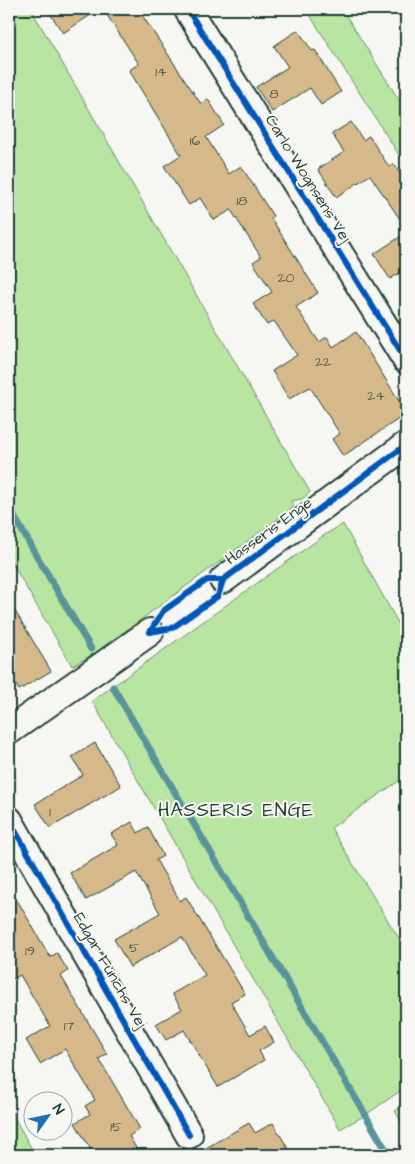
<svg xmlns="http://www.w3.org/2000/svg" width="415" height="1164" font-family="'Architects Daughter',sans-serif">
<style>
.green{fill:#b9e5a2;stroke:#6c916b}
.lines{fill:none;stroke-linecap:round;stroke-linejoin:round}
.stream{stroke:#599499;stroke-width:7}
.building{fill:#d6b98a;stroke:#1f3d34}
.minor-casing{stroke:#1f3d34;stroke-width:30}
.minor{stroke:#f6f6f2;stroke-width:26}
.cycleway-casing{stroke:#f6f6f2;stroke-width:9}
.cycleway{stroke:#0057b8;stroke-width:6}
.labels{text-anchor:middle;stroke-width:4;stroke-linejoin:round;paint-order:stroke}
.number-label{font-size:14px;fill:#4d5c4a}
.street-label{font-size:16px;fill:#1f3d34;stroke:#f6f6f2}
.quarter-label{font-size:19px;letter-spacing:1px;fill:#1f3d34;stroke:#f6f6f2}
</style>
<rect width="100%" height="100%" fill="#f6f6f2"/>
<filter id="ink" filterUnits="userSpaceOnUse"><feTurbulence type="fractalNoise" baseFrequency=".02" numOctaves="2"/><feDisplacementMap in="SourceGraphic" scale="10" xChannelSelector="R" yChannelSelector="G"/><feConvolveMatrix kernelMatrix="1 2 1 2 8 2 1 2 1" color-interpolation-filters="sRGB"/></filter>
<g filter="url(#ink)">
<g class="green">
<polygon points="9,9 31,9 310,492 302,499 291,501 294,507 98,651 72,666 9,558"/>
<polygon points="306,9 342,9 406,111 406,166"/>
<polygon points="343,524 403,632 400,635 406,645 406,776 331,828 406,950 406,1087 364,1116 340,1129 92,701 326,534"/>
<polygon points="406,1103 406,1130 395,1111"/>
<polygon points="9,1108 35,1155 9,1155"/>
</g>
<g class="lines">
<g class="stream">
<polyline points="9,508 91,649"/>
<polyline points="113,687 389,1155"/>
</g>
</g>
<g class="building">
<polygon points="47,9 100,9 63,33"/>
<polygon points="103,9 138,9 201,104 208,99 224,125 206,137 229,174 241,166 273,216 271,218 318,293 296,307 319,342 327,337 333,347 356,332 406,412 406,414 343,456 332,439 340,434 310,387 289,399 272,371 297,355 274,321 267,325 253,304 272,292 253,262 261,257 231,210 214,220 200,198 189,205 164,166 181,155 129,70 139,64"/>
<polygon points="298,30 312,51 315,50 341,92 321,105 310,88 272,112 256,87 288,67 274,46"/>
<polygon points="351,122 363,140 369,136 389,167 394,164 406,183 406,228 370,175 336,197 318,169 344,152 332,134"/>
<polygon points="406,233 406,269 390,279 374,254"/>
<polygon points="9,601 51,671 19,690 9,674"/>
<polygon points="95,743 121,786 50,828 35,804 83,775 72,757"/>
<polygon points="132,822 138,833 148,827 163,856 156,860 180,901 186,897 245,994 231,1002 250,1035 265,1026 274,1042 259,1051 264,1060 218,1087 184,1030 166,1040 156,1024 182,1009 172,994 205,975 182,937 130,967 114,939 160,913 136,872 86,900 70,873 118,845 111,834"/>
<polygon points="9,886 50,957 57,953 68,971 61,976 107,1054 99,1059 140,1129 129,1136 136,1148 124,1155 94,1155 75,1123 90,1114 85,1106 95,1100 65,1049 40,1064 26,1040 50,1026 20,975 9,981"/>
<polygon points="249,1123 255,1133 273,1123 292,1155 194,1155"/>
</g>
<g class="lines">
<defs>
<g id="minor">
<polyline points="188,10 406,360"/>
<polyline points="223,580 406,445"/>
<polyline points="9,731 150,632"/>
<polyline points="9,820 189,1135"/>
</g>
</defs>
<use href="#minor" class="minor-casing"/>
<use href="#minor" class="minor"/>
<defs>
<g id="cycleway">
<polyline points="188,10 406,360"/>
<polyline points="150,632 172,628 218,596 223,580 406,445"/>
<polyline points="150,632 163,611 207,580 223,580"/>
<polyline points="9,820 189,1135"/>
</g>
</defs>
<use href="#cycleway" class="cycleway-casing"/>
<use href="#cycleway" class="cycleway"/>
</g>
</g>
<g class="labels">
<g class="number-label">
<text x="161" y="76">14</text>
<text x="274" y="98">8</text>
<text x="195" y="145">16</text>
<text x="242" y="205">18</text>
<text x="286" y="282">20</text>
<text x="323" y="366">22</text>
<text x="376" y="400">24</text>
<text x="50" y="816">1</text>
<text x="134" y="952">5</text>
<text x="30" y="955">19</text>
<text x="69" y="1030">17</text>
<text x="116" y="1131">15</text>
</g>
<g class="street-label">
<text transform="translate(309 178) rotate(58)" y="6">Carlo Wognsens Vej</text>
<text transform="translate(268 530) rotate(-36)" y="6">Hasseris Enge</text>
<text transform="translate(111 970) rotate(60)" y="6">Edgar Funchs Vej</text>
</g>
<g class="quarter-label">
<text x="236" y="816">HASSERIS ENGE</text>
</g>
</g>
<rect width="415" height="1164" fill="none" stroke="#f6f6f2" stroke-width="30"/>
<rect x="15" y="15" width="385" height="1134" fill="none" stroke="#1f3d34" stroke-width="2" filter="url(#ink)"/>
<g transform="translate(48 1116) rotate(57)"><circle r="24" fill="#f6f6f2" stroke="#a0aca6"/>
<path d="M0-4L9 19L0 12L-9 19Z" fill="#1f6fb2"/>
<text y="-8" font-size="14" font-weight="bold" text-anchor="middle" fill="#1f3d34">N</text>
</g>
</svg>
